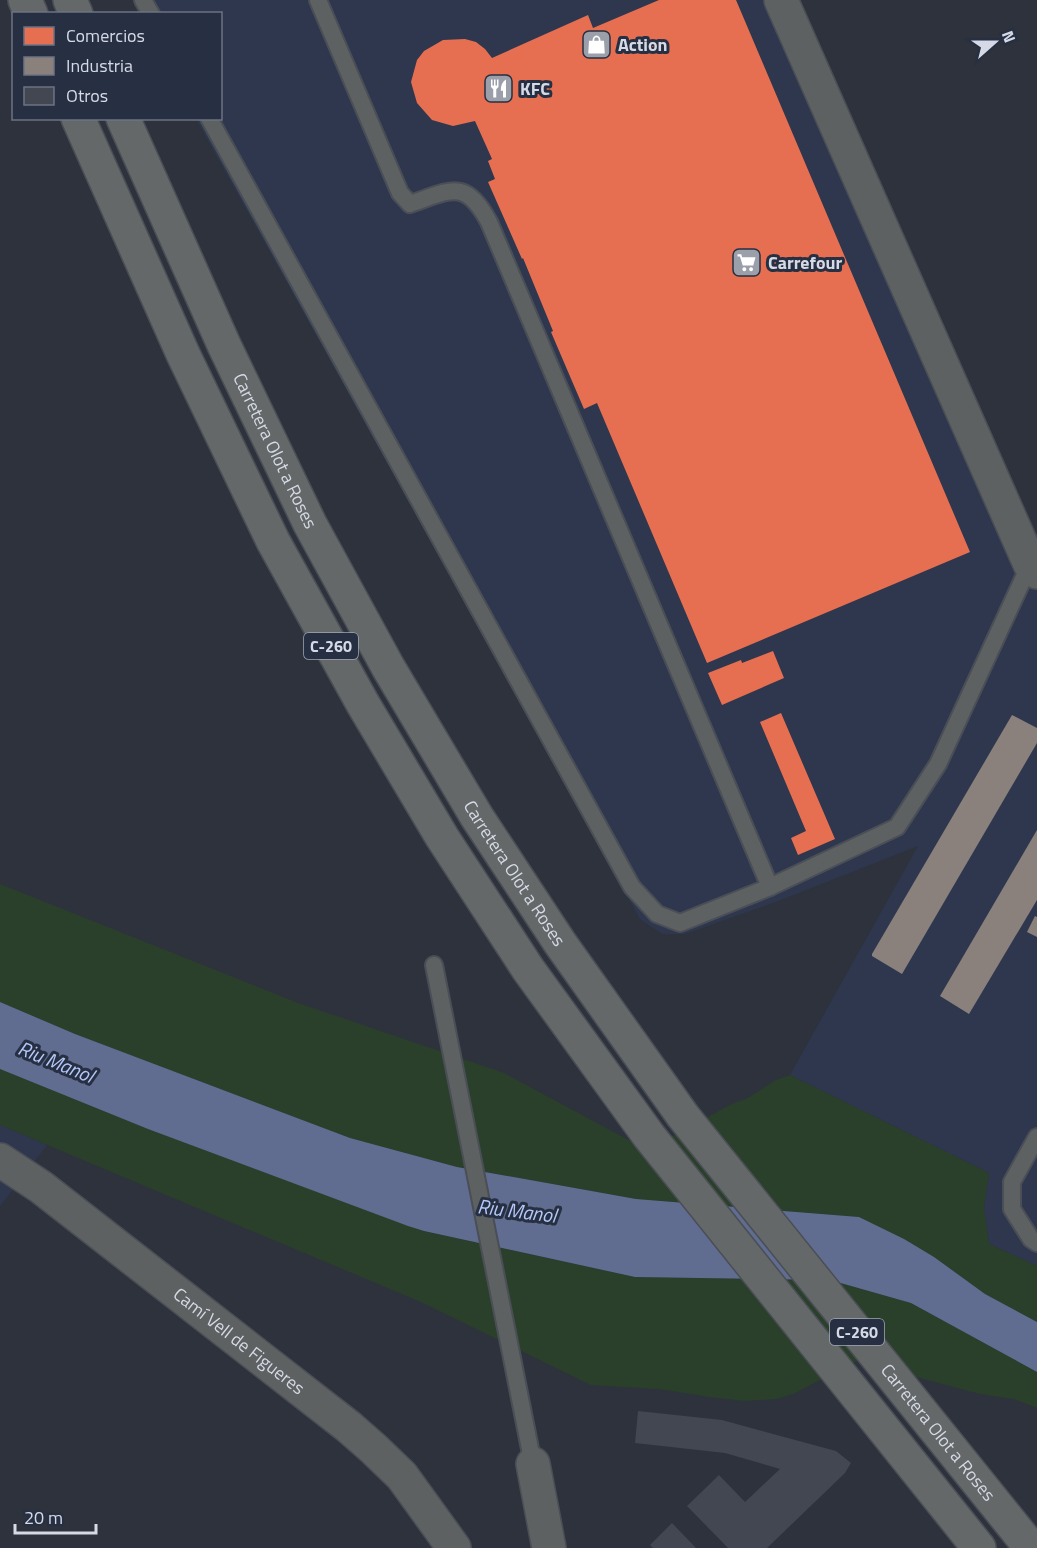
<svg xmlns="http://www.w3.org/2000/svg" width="1037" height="1548" font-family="'Titillium Web',sans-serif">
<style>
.built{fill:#2e374e}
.green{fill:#2a402a}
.water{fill:#606d90}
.shops{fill:#e76f51}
.industry{fill:#8a817c}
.building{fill:#424752}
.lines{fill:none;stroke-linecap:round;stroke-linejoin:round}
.lane-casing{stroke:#4a4e56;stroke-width:20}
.street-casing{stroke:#4a4e56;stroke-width:36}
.highway-casing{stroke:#4a4e56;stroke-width:36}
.lane{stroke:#5e6161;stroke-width:16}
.street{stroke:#5e6161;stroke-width:33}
.highway{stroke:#646868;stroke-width:33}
.labels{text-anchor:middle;stroke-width:6;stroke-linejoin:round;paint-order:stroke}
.shield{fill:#272f42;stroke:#a1a7b5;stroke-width:1.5}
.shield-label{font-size:16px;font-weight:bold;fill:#d5dae6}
.poi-label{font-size:18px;font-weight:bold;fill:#d5dae6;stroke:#272f42;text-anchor:start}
.street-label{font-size:18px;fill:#d5dae6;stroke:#272f42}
.water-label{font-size:20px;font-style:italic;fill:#b4c8f9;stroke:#272f42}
</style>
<rect width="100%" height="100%" fill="#2d323c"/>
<g class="built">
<polygon points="132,0 799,0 1037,538 1037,1266 989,1244 984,1207 989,1173 790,1075 918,846 781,900 685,934 662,934 640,919 196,119 220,118 220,14 139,13"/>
<polygon points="0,1125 47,1145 0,1206"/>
</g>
<g class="green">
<polygon points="0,884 298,1003 504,1073 647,1150 732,1104 748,1098 776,1080 790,1075 989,1173 984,1207 989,1244 1037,1266 1037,1322 985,1294 934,1257 903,1239 859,1217 636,1199 457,1167 350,1138 75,1034 0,1002"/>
<polygon points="0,1069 148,1129 423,1231 635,1277 830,1280 911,1303 1037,1372 1037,1408 1014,1399 980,1394 857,1361 793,1394 776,1399 744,1401 710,1397 659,1389 591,1385 421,1302 0,1125"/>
</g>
<polygon class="water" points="0,1002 75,1034 350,1138 457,1167 636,1199 859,1217 904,1239 934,1257 985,1294 1037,1322 1037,1372 911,1303 830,1280 635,1277 424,1231 408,1226 148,1129 0,1069"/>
<g class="shops">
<polygon points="659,0 736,0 970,552 707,663 597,403 584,409 551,332 553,331 523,258 522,259 488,182 495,179 488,161 492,159 475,121 453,126 432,120 417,103 411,82 417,60 424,51 443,40 465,39 476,42 485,49 492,58 588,15 593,28"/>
<polygon points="773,651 784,678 722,705 708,673 741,660 742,663"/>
<polygon points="781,713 835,839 798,855 791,838 806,831 760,722"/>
</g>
<g class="industry">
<polygon points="1012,715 1037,728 1037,743 902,974 872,956 872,954"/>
<polygon points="1037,830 1037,900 969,1014 940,996"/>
<polygon points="1035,916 1037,917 1037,937 1027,932"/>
</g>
<g class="building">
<polygon points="638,1411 722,1420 836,1451 851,1463 845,1473 767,1548 728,1548 687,1506 719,1475 745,1502 780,1469 725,1453 635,1443"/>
<polygon points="672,1523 696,1548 653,1548 650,1545"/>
</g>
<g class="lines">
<defs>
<g id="lane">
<polyline points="143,0 151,14"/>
<path d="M318,0L400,193L410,204C451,190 465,178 489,222L770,887"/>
<polyline points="209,118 632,887 657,914 680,923 770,887 897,827 938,764 1030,564"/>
<polyline points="434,965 533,1464"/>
<polyline points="1037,1137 1012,1182 1012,1209 1031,1239 1037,1243"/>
</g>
<g id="street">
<polyline points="781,0 1030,564 1037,572"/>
<path id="s1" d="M0,1160L41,1187L349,1427L374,1449L402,1476L454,1548"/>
<polyline points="533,1464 549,1548"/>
</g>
<g id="highway">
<polyline points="25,0 31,14"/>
<polyline points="70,0 76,14"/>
<polyline points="78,118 183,354 273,541 363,704 442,837 528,969 649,1136 979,1548"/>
<path id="s2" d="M123,118L224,345L310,524L388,667L477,817L560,943L683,1116L1031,1548"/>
</g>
</defs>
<use href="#lane" class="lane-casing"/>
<use href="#street" class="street-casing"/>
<use href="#highway" class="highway-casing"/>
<use href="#lane" class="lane"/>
<use href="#street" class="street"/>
<use href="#highway" class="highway"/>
</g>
<defs>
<symbol id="shop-square" viewBox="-11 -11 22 22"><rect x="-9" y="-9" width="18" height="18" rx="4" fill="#9a9faa" stroke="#272f42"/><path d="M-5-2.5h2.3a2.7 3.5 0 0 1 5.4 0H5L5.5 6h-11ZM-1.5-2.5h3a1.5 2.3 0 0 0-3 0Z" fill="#fff"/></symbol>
<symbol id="restaurant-square" viewBox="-11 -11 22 22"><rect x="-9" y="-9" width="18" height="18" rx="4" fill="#9a9faa" stroke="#272f42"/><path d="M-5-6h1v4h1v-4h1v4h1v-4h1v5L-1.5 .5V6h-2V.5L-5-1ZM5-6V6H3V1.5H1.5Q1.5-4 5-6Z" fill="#fff"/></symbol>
<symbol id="supermarket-square" viewBox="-11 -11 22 22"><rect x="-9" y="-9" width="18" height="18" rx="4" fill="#9a9faa" stroke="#272f42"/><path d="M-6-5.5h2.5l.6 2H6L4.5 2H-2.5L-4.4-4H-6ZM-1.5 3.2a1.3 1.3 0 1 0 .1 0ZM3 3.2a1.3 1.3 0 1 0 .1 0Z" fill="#fff"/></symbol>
</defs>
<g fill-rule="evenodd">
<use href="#shop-square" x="580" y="28" width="33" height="33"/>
<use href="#restaurant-square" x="482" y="72" width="33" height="33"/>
<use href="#supermarket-square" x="730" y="246" width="33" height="33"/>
</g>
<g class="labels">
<g class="shield">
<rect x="304" y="633" width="54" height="26" rx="4.5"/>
<rect x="830" y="1319" width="54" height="26" rx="4.5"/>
</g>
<g class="shield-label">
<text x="331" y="652">C-260</text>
<text x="857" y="1338">C-260</text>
</g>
<g class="poi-label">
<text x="618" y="51">Action</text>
<text x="520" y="95">KFC</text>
<text x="768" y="269">Carrefour</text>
</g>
<g class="street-label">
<text dy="6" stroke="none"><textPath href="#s2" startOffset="366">Carretera Olot a Roses</textPath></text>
<text dy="6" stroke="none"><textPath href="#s2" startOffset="852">Carretera Olot a Roses</textPath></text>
<text dy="6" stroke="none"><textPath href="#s1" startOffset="300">Camí Vell de Figueres</textPath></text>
<text dy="6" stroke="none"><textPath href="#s2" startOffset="1554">Carretera Olot a Roses</textPath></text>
</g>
<g class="water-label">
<text transform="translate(56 1062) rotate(22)" y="7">Riu Manol</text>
<text transform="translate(517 1211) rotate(7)" y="7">Riu Manol</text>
</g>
</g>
<rect x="12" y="12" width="210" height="108" fill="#272f42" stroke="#6d7384" stroke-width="1.5"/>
<rect x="24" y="27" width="30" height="18" fill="#e76f51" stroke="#6d7384" stroke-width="1.5"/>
<text x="66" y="42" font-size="18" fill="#d5dae6">Comercios</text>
<rect x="24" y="57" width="30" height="18" fill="#8a817c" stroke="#6d7384" stroke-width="1.5"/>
<text x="66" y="72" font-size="18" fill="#d5dae6">Industria</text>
<rect x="24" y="87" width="30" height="18" fill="#424752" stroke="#6d7384" stroke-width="1.5"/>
<text x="66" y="102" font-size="18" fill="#d5dae6">Otros</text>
<g transform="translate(995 42) rotate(69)" stroke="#272f42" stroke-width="4.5" paint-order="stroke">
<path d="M0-4.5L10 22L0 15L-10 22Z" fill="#d5dae6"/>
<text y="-9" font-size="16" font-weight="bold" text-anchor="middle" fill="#d5dae6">N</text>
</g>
<path d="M15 1524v9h81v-9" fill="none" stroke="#d5dae6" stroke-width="3"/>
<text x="24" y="1524" font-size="18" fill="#d5dae6" stroke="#272f42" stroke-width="4.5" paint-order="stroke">20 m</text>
</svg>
